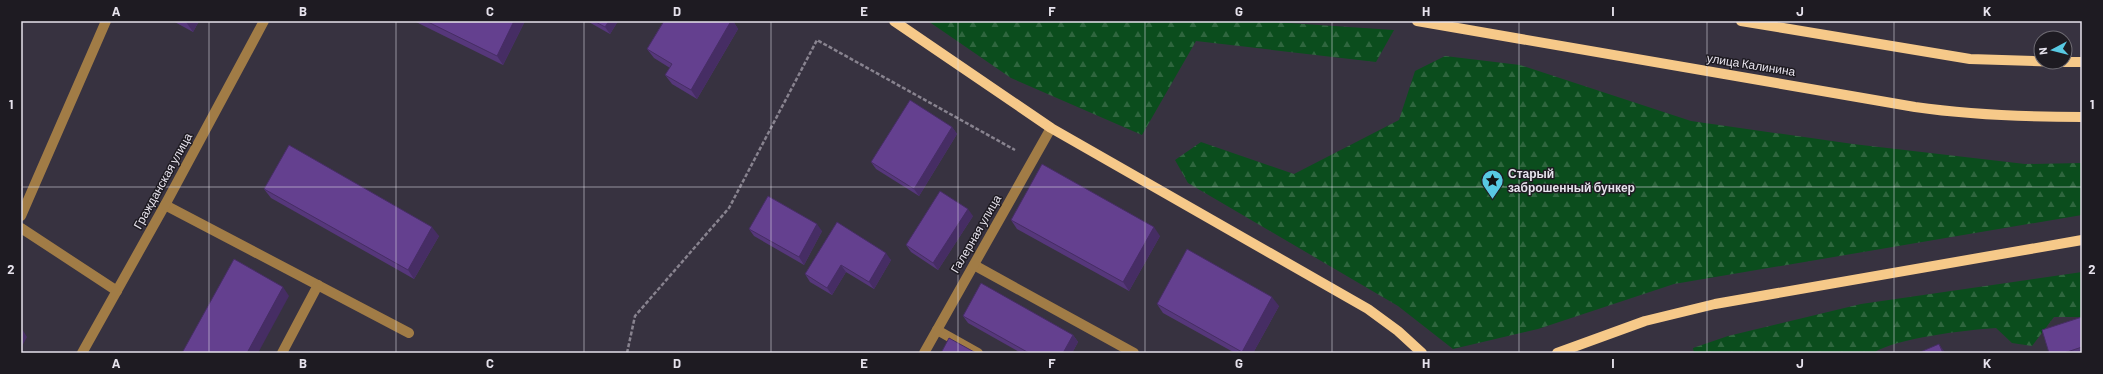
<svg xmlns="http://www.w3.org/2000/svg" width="2103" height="374" font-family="Barlow,sans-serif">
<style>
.forest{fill:url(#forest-firs)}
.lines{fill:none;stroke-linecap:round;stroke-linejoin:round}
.path{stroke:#88838f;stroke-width:2.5;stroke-dasharray:4 2;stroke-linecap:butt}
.minor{stroke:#a17c46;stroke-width:10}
.major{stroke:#f6c989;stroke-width:10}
.wall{fill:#56377b}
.shaded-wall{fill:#462d64}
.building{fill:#64408f;stroke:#462d64}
.grid{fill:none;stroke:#e6e2ec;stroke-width:1;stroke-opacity:0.55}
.labels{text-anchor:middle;stroke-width:3;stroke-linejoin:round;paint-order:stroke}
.street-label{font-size:12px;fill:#e6e2ec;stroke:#1e1b22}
.poi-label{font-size:12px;font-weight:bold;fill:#e6e2ec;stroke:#1e1b22;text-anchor:start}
.neatline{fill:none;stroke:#e6e2ec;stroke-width:1.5}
.grid-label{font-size:13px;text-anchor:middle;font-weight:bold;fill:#e6e2ec}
</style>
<defs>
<pattern id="forest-firs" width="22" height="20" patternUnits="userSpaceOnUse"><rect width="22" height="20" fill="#0b4d1d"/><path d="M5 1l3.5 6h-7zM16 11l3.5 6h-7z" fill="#2f663e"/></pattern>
</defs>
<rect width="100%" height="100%" fill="#373240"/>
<g class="forest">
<polygon points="928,21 1258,21 1394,30 1376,62 1196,41 1142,135 1011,78"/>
<polygon points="1445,56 1520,65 1691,121 1853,144 2025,164 2082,163 2082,215 1674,284 1538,329 1453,349 1398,306 1188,183 1175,160 1201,142 1294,174 1399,120 1415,71"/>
<path d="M2082,272V317H2054L2032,346L2012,343L1996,328C1965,330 1897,338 1873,353H1694L1693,348L1728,336L1861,304Z"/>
</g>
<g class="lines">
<polyline class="path" points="627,353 635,316 729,208 817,40 1015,150"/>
<g class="minor">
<polyline points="165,205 409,333"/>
<polyline points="21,216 106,21"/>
<polyline points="21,228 117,291"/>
<polyline points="974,265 1134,353"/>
<polyline points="937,330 978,353"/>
<polyline points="82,353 165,205 264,21"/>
<polyline points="282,353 318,285"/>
<polyline points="924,353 1051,128"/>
</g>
<g class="major">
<polyline points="894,21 1051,128 1368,309 1398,331 1422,353"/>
<path d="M1417,21L1915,107C1971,115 2026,117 2082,117"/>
<polyline points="1741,21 1970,59 2063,62"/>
<polyline points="2065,62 2082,62"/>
<polyline points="1557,353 1645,321 1715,304 2082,240"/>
</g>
</g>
<g class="wall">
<polygon points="173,21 199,21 193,32"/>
<polygon points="414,21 525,21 503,65"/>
<polygon points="587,21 618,21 610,34"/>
<polygon points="661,21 733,21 738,29 697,99 672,84 665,75 670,68 654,58 647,49 663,22"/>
<polygon points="952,127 957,134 919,196 876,169 871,162"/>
<polygon points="264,189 439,236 414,279 271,198"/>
<polygon points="973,216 938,270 911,252 906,245"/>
<polygon points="1011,220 1160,236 1129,291 1017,229"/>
<polygon points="837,222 891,260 874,289 846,272 832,295 810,282 805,274"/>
<polygon points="749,229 822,231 804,265 754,236"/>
<polygon points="1157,304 1279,306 1253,353 1235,353 1163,313"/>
<polygon points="963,316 1073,335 1078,342 1072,353 1021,353 968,323"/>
<polygon points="2082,317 2082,353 2049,353"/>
</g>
<g class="shaded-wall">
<polygon points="187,21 199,21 193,32 186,22"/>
<polygon points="514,21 525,21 503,65 497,56"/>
<polygon points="609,21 618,21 610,34 605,27"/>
<polygon points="731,21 733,21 738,29 697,99 691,90"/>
<polygon points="952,127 957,134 919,196 914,189"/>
<polygon points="968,209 973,216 938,270 933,263"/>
<polygon points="817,224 822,231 804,265 799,257"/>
<polygon points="432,227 439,236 414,279 408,270"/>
<polygon points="1154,227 1160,236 1129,291 1123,282"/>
<polygon points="886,253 891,260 874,289 869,282"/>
<polygon points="841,265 846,272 832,295 827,288"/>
<polygon points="283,287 289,296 258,353 247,353"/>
<polygon points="1272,297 1279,306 1253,353 1243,353 1242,352"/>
<polygon points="22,329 27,337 21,348 21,332"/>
<polygon points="1073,335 1078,342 1072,353 1063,353"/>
<polygon points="1939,344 1944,351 1945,353 1943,353"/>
</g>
<g class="building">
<polygon points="426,21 514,21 497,56"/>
<polygon points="594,21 609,21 605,27"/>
<polygon points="664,21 731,21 691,90 665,75 672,64 647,49"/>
<polygon points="910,100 952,127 914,189 871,162"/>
<polygon points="289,145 432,227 408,270 264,189"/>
<polygon points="1042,164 1154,227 1123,282 1011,220"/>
<polygon points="940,191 968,209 933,263 906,245"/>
<polygon points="768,196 817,224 799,257 749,229"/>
<polygon points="837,222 886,253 869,282 841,265 827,288 805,274"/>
<polygon points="1187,249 1272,297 1242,352 1157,304"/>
<polygon points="234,259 283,287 247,353 182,353"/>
<polygon points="981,283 1073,335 1063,353 1029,353 963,316"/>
<polygon points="2082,317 2082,347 2064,353 2049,353 2042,330"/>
<polygon points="949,338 976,353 941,353"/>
<polygon points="1939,344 1943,353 1918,353"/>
</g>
<path class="grid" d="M209,21V353M396,21V353M584,21V353M771,21V353M958,21V353M1145,21V353M1332,21V353M1519,21V353M1707,21V353M1894,21V353M21,187H2082"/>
<defs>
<symbol id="sight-pin" viewBox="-11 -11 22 30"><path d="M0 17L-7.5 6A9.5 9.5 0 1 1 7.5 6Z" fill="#58c9e3" stroke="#1e1b22"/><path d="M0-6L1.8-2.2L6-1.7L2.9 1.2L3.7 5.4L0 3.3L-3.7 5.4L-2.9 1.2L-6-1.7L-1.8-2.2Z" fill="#111"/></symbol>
</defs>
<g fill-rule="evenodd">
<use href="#sight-pin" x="1480" y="168" width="25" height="34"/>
</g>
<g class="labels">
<g class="street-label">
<text transform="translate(1751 65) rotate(9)" y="4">улица Калинина</text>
<text transform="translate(163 181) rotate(-61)" y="4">Гражданская улица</text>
<text transform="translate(976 234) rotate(-60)" y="4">Галерная улица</text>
</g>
<g class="poi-label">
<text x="1508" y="178">Старый<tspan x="1508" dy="14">заброшенный бункер</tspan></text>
</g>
</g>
<rect width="2103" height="374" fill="none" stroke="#1e1b22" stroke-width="44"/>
<g transform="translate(2053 50) rotate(263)"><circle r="19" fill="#1e1b22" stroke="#6e6b73"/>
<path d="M0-3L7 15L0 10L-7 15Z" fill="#58c9e3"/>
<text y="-6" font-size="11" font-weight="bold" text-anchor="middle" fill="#e6e2ec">N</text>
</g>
<rect x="22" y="22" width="2059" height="330" class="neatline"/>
<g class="grid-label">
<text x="116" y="16">A</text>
<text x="303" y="16">B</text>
<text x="490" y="16">C</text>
<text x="677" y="16">D</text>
<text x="864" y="16">E</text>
<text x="1052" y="16">F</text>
<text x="1239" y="16">G</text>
<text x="1426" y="16">H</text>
<text x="1613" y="16">I</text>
<text x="1800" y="16">J</text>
<text x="1987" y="16">K</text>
<text x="11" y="109">1</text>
<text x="2092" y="109">1</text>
<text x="11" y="274">2</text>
<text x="2092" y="274">2</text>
<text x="116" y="368">A</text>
<text x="303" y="368">B</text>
<text x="490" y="368">C</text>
<text x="677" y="368">D</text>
<text x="864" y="368">E</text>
<text x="1052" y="368">F</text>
<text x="1239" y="368">G</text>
<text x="1426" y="368">H</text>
<text x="1613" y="368">I</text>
<text x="1800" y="368">J</text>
<text x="1987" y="368">K</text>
</g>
</svg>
